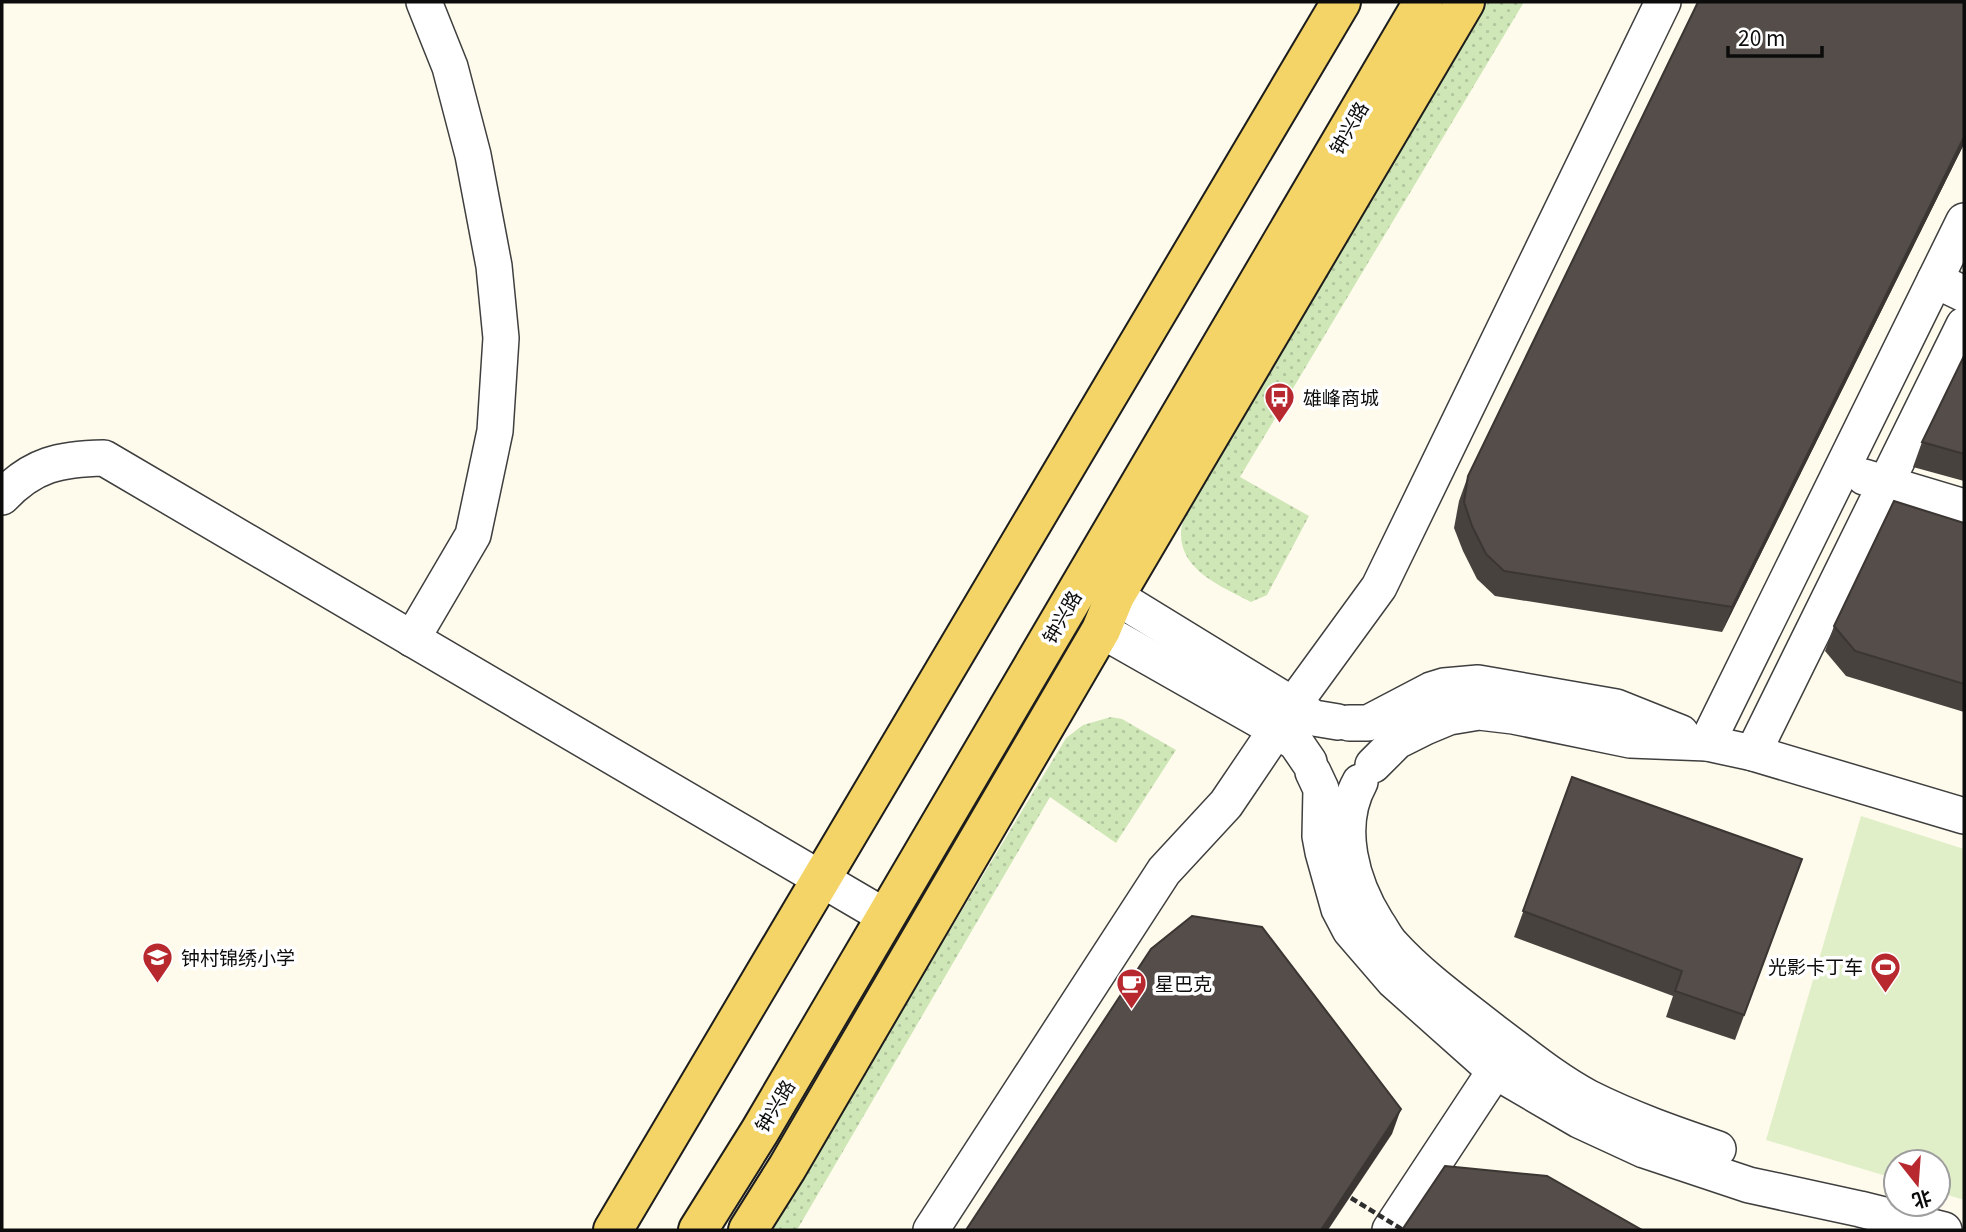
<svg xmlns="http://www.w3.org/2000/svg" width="1966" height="1232" font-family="Georgia,'Noto Sans SC',serif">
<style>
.grass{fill:url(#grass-dots)}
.pitch{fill:#e1efc9}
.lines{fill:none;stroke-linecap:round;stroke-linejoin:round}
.minor-casing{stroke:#3f3f3f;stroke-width:38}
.major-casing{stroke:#1d1d1d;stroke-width:42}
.minor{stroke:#fff;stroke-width:35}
.major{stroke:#f4d466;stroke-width:38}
.path-bridge{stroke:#2e2e2e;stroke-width:4.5;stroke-dasharray:7 3.5;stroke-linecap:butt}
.wall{fill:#48423f}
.shaded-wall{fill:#3b3633}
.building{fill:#544d49;stroke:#3b3633;stroke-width:2}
.labels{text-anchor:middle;stroke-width:7;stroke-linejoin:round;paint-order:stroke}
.street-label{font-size:19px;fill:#0c0c0c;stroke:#fff}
.poi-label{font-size:19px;fill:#0c0c0c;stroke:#fff;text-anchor:start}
</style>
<defs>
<pattern id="grass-dots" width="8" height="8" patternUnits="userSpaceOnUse" patternTransform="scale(1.75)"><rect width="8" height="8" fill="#cfe7b7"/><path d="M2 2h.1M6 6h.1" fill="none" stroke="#b1c59c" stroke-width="1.8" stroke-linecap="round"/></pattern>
</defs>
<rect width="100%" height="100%" fill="#fefbec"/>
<g class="grass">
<path d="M1488,2H1524L1240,477L1309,516L1267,595L1251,602C1223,587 1180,571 1181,533C1181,524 1186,515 1189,507Z"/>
<polygon points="1111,717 1122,719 1176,750 1116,843 1050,797 797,1230 769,1230 1066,738 1083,725"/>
</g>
<polygon class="pitch" points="1861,816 1964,849 1964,1200 1938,1192 1938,1162 1896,1162 1896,1179 1766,1140"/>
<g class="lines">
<defs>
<g id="minor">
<polyline points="1935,280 1964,294"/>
<polyline points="1864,477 1964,507"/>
<path d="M2,497C33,464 60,459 104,458L886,917"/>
<polyline points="1115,596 1314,718 1338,722"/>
<polyline points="1101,630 1277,730 1296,743 1309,762"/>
<polyline points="412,639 473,535 495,431 501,338 494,266 473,155 450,67 424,2"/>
<polyline points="1349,723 1368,723 1431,690 1444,686 1478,683 1616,707 1681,733"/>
<polyline points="1707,743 1964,221"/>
<polyline points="1753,753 1964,325"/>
<polyline points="1373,765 1397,741 1425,727 1449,717 1479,712 1513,716 1630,740 1707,743 1753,753 1964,816"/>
<polyline points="1313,772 1321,789 1320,836 1323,852 1339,909 1350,930 1394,981 1495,1071 1579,1120 1644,1150 1749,1185 1860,1209 1944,1230"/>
<path d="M1360,782C1335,827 1352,883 1377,923C1382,930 1386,939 1392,945C1421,977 1459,1004 1493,1031C1524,1054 1555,1080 1589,1098C1631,1119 1674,1134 1718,1149"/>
<polyline points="931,1230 1164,871 1226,804 1293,705 1379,587 1663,2"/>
<polyline points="1390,1230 1508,1051"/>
</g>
<g id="major">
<polyline points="613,1230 1341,2"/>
<polyline points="698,1230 760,1131 1423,2"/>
<polyline points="748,1230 787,1168 1101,630 1115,596 1465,2"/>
</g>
</defs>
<use href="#minor" class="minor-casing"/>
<use href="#major" class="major-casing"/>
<use href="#minor" class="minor"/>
<use href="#major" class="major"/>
<polyline class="path-bridge" points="1351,1198 1403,1230"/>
</g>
<g class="wall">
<polygon points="1964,2 1964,144 1722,632 1495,596 1477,579 1463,551 1454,528 1459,501 1468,476"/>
<polygon points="1964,356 1964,481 1913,467 1922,442"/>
<polygon points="1964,523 1964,712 1846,676 1825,651 1834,626"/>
<polygon points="1572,777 1802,859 1735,1040 1666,1017 1673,996 1514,937"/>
</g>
<g class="shaded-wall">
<polygon points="1964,137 1964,144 1722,632 1732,607"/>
<polygon points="1401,1109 1392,1134 1328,1230 1321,1230"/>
</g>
<g class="building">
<polygon points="1698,2 1964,2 1964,137 1732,607 1504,571 1486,554 1472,526 1464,502 1468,476"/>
<polygon points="1964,356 1964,454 1922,442"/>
<polygon points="1894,501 1964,523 1964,684 1855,651 1834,626"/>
<polygon points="1572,777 1802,859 1744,1015 1675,991 1682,971 1523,911"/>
<polygon points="1192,916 1262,927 1401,1109 1321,1230 966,1230 1151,949"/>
<polygon points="1445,1166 1547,1176 1642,1230 1402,1230"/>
</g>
<defs>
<symbol id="bus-pin" viewBox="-11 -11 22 30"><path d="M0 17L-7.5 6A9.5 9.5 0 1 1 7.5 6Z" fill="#b7292e" stroke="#fff"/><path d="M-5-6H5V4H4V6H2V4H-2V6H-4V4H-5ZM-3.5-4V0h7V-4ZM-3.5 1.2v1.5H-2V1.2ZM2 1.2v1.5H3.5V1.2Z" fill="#fff"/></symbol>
<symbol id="school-pin" viewBox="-11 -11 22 30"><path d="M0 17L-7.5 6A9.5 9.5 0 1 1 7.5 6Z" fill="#b7292e" stroke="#fff"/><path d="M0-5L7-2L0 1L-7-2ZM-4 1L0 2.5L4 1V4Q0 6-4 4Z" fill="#fff"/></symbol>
<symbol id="stadium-pin" viewBox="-11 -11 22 30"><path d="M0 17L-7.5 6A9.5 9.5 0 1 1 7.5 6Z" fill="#b7292e" stroke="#fff"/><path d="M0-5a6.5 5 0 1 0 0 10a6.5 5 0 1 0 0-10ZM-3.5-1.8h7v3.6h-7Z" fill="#fff"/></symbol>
<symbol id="cafe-pin" viewBox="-11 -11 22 30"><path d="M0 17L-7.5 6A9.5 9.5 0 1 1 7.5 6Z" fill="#b7292e" stroke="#fff"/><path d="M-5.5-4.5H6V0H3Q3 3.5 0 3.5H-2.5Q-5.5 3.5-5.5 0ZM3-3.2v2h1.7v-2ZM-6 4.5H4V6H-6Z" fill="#fff"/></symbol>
</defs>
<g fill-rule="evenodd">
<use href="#bus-pin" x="1262" y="380" width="35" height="47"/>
<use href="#school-pin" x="140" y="940" width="35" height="47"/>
<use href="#stadium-pin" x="1868" y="950" width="35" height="47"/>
<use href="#cafe-pin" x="1114" y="966" width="35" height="47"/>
</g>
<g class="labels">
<g class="street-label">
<text transform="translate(1349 128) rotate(-60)" y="7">钟兴路</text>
<text transform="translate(1062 617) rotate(-60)" y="7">钟兴路</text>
<text transform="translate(775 1106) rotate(-59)" y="7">钟兴路</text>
</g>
<g class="poi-label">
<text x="1303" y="405">雄峰商城</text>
<text x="181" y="965">钟村锦绣小学</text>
<text x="1863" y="974" text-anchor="end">光影卡丁车</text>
<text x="1155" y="991">星巴克</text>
</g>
</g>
<rect width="1966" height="1232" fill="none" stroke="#0c0c0c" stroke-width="7"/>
<g transform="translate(1917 1183) rotate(163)"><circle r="33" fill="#ffffff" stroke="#9e9e9e" stroke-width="2"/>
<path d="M0-5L12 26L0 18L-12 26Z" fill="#b7292e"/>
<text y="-10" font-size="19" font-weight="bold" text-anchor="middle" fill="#0c0c0c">北</text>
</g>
<path d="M1728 46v10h94v-10" fill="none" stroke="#0c0c0c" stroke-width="3.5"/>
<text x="1738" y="46" font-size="21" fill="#0c0c0c" stroke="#ffffff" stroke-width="5" paint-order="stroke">20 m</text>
</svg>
